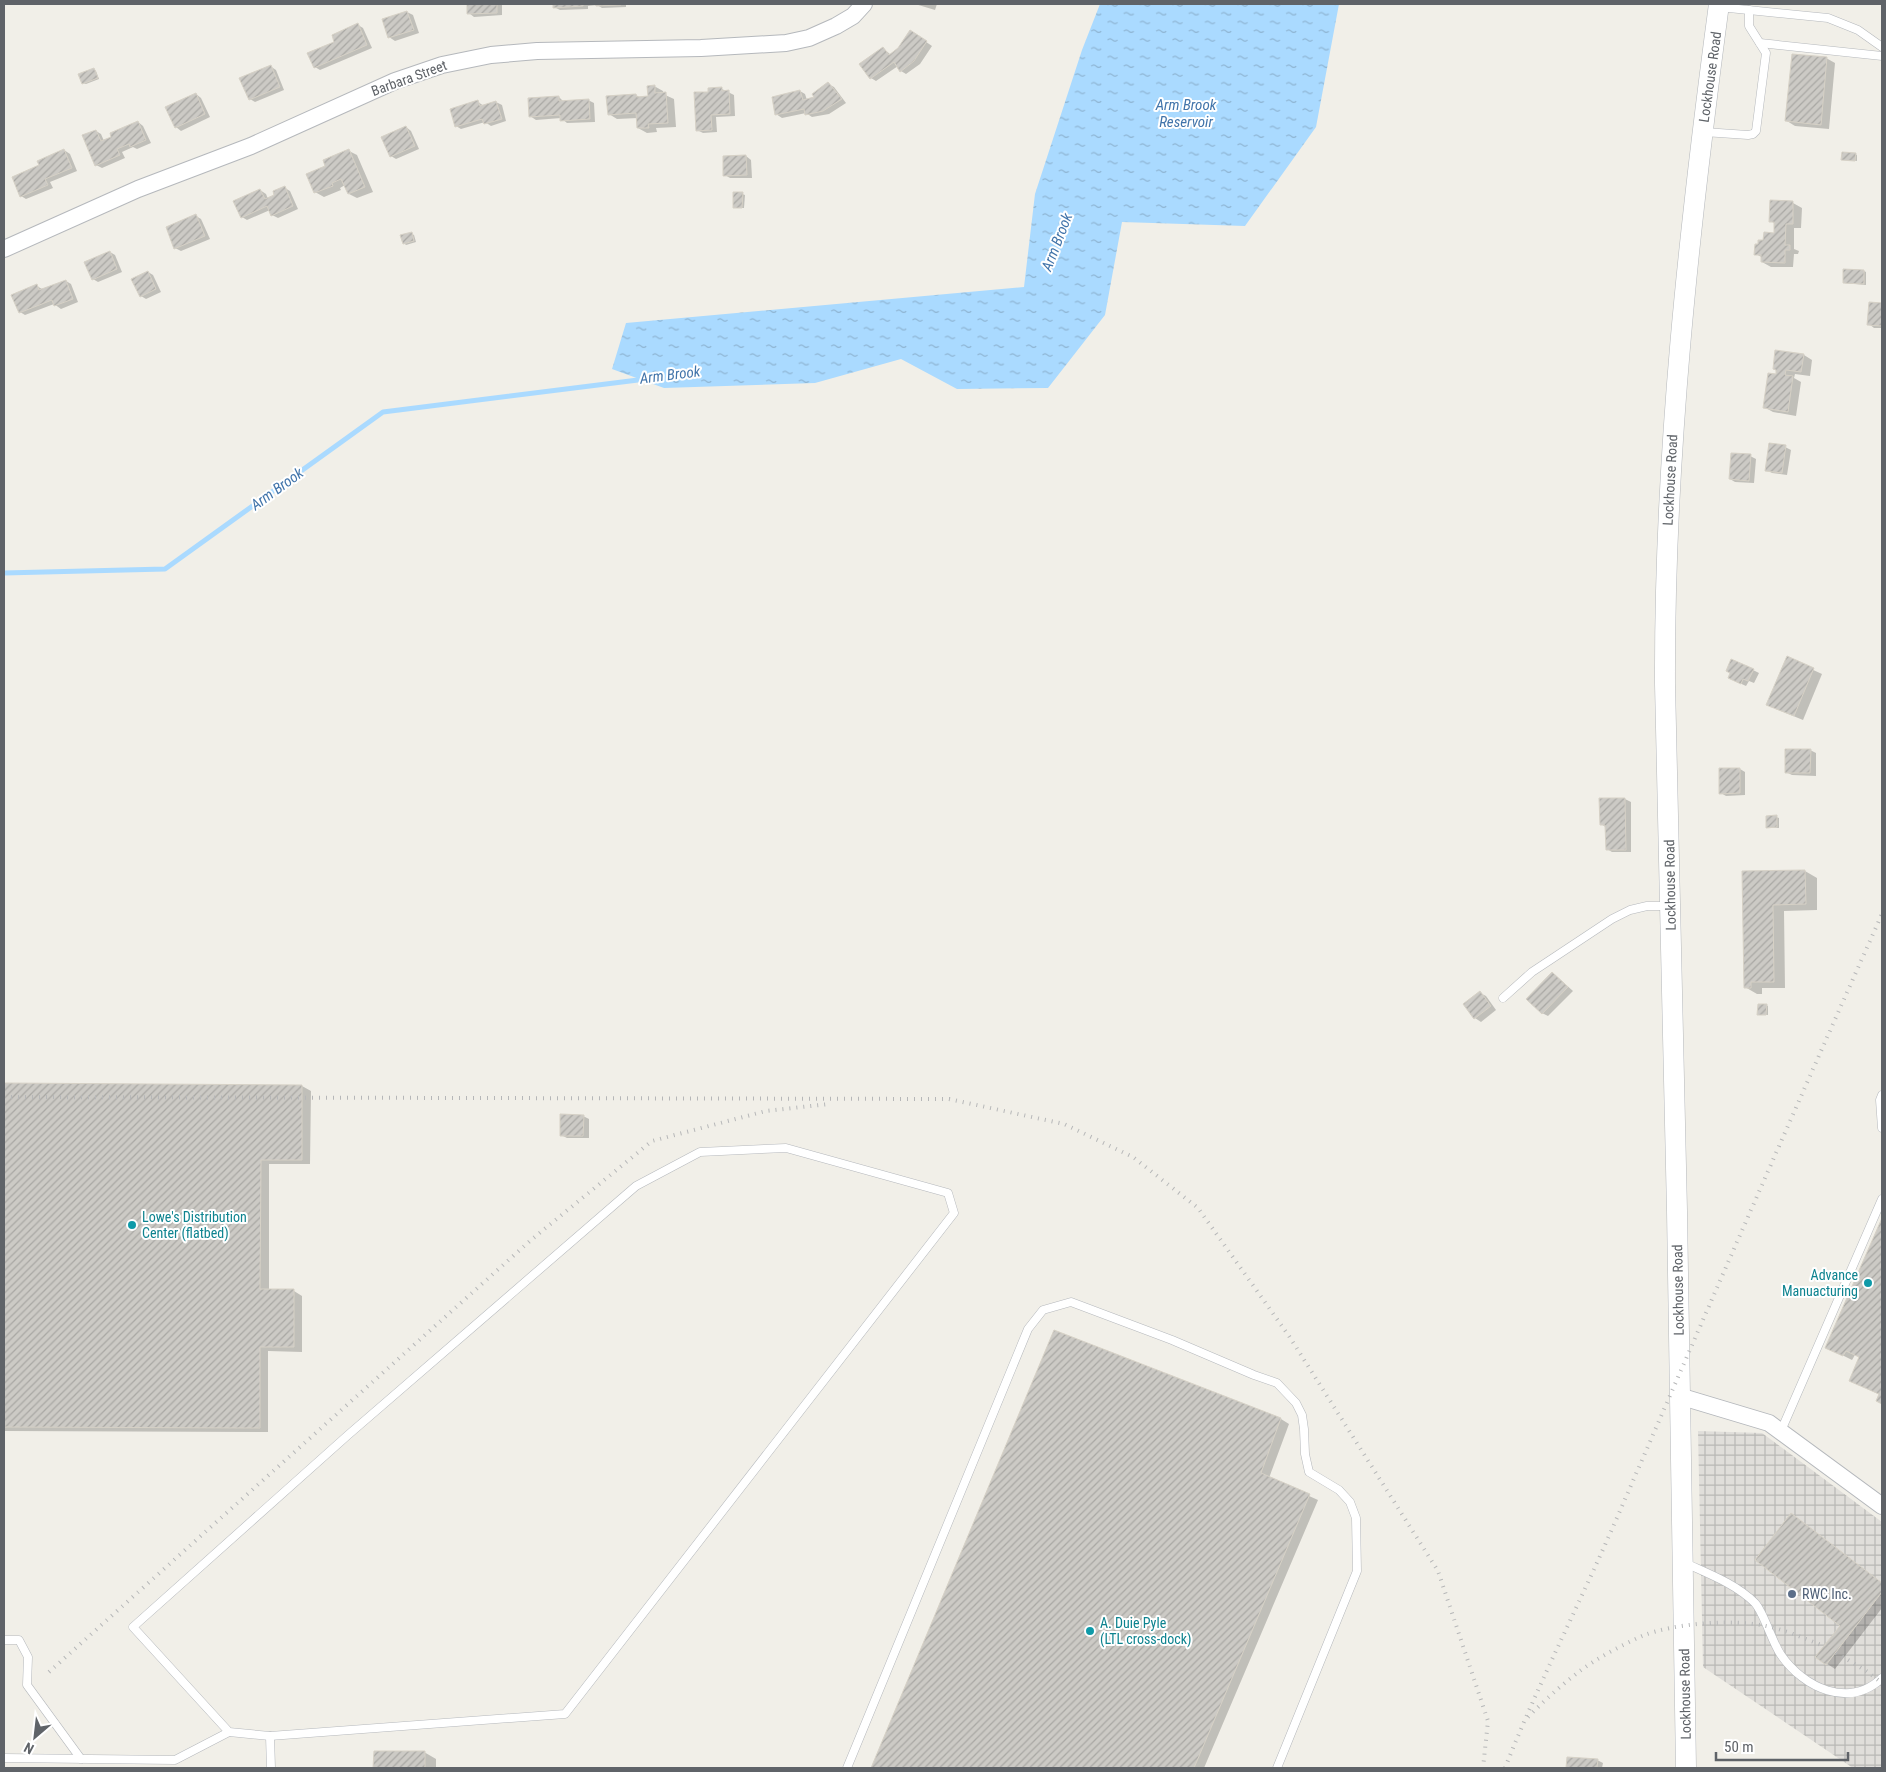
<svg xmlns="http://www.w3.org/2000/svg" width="1886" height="1772" font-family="'Roboto Condensed',sans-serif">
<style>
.industrial{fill:url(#industrial-grid)}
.water{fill:url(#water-ripples)}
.shadow{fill:#0003}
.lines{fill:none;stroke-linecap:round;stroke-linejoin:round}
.stream{stroke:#aadaff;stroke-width:5}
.building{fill:url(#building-hatch);stroke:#d6d1c6}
.service-casing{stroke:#b5b8bc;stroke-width:9}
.minor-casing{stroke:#b5b8bc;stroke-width:18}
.tertiary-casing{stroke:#b5b8bc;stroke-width:21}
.service{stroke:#fff;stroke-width:8}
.minor{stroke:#fff;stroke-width:16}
.tertiary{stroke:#fff;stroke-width:20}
.rail{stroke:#b6b7b8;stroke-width:4;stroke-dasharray:1 6;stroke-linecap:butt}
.culture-dot{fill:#0f9aa8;stroke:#fff;stroke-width:2}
.service-dot{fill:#5c6f8a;stroke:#fff;stroke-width:2}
.labels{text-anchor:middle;stroke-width:4;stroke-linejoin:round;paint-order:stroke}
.street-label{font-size:14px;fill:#5f6368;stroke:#fff}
.culture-label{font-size:14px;fill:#0d838f;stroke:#fff;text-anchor:start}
.service-label{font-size:14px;fill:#4e5e75;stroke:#fff;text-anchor:start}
.water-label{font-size:15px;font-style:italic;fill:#4174aa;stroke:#fff}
</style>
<defs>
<pattern id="industrial-grid" width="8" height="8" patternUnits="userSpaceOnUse" patternTransform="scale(1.25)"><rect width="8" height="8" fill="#e0deda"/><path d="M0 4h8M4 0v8" fill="none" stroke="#b9b8b5"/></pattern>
<pattern id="water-ripples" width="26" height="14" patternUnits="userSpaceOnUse" patternTransform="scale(1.25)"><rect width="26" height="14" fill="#aadaff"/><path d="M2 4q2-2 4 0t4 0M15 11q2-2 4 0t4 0" fill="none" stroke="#8eb4d2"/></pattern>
<pattern id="building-hatch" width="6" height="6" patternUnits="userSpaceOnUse" patternTransform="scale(1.25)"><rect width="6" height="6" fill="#cccac5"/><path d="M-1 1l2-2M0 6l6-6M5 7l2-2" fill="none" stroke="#a9a8a4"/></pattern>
</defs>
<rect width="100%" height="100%" fill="#f1efe8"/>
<polygon class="industrial" points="1698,1431 1762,1433 1882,1522 1882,1768 1853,1768 1703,1667"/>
<polygon class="water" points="1100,4 1339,4 1316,127 1245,226 1122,222 1105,315 1048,388 957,389 901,359 815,383 664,388 612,369 626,323 1024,287 1035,194 1082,50"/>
<g class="shadow">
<polygon points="468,4 502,4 502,15 474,17 469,13"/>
<polygon points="554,4 626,4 626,7 602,8 597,5 588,6 588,9 560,10 554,7"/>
<polygon points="915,4 937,4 935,10"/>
<polygon points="407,12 413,15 419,33 395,41 389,37"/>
<polygon points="358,25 363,28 372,48 320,70 315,67 336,42"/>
<polygon points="916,35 932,46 920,64 906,74 901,71 898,66 876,81 871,78 883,48 891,55"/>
<polygon points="1826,58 1835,63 1829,129 1795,126 1787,121"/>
<polygon points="270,66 276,70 284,90 255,102 250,99"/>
<polygon points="94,69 96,71 99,79 86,84 83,83"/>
<polygon points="828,84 834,87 846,103 829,114 812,117 806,113 782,118 776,114 800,91 805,94 807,100 816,98"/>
<polygon points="654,86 663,91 663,94 674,99 676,127 656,128 657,132 647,133 638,128 638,118 617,119 609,114 636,95 641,98 649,98"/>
<polygon points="722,89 734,95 735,116 716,117 717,132 703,133 697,130 709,93"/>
<polygon points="196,94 201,98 210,117 181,131 176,127"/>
<polygon points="559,97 564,102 588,100 594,103 595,122 567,123 561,118 536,120 530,116"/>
<polygon points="478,102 484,106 496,102 502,105 506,121 491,126 485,122 461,129 456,126"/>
<polygon points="138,122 143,126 151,143 137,149 133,147 122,152 125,158 102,168 96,165 96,131 101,134 104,141"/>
<polygon points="406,127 411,131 419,149 396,159 391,156"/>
<polygon points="64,150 70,154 77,171 50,182 53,188 26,199 21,196 40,166"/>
<polygon points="349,151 357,155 373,192 357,198 349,194 345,185 340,188 341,190 324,197 315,192 327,167"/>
<polygon points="1855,154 1857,155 1857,161 1843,159"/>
<polygon points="746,156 751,160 752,178 730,178 725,175"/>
<polygon points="285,188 290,191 298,209 278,218 272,215 270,210 247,220 242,217 260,190 266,194 268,199 276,196"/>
<polygon points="742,194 745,195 744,208 737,208 734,207"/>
<polygon points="1771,202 1793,203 1802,208 1801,228 1794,228 1794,249 1799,251 1798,254 1794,254 1793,267 1771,267 1762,262 1763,258 1756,254 1765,241 1775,234 1775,224 1771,221"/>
<polygon points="196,216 201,219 210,239 181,251 175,248"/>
<polygon points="412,234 414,235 416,242 406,245 404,243"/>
<polygon points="110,252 115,255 122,272 98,282 93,279"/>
<polygon points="1864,271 1866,272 1866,285 1844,283"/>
<polygon points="148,272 153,275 161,292 146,299 141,296"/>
<polygon points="66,281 71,284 78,302 61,309 54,304 25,315 20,312 37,286 42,289"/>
<polygon points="1870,303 1882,304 1882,328 1874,328 1869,324"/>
<polygon points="1804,355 1812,360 1810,376 1795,374 1794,378 1801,382 1796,416 1773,412 1764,407 1777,375"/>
<polygon points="1785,447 1791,450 1787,475 1772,473 1767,470"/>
<polygon points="1750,456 1756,459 1754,483 1735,482 1730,479"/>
<polygon points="1787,658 1822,674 1803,720 1776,709"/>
<polygon points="1753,670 1759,673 1754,683 1749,681 1746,686 1735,681"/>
<polygon points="1810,750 1816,753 1816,776 1792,775 1786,772"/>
<polygon points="1740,769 1745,772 1745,795 1726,796 1721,793"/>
<polygon points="1625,799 1631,802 1631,852 1612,852 1607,849 1607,828 1601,824 1601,800"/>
<polygon points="1776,817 1779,818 1779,828 1768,827"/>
<polygon points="1805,871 1817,878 1817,910 1784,911 1785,988 1762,988 1762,994 1757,994 1745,987 1743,872"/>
<polygon points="1553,973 1573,991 1548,1016 1542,1013"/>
<polygon points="1480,993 1486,996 1496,1010 1481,1022 1475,1018 1465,1005"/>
<polygon points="1766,1005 1768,1006 1768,1015 1759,1014"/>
<polygon points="4,1084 302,1086 311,1091 310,1164 269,1164 269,1290 294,1291 302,1296 302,1352 268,1351 268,1432 4,1431"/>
<polygon points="583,1116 589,1119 589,1138 567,1138 561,1135"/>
<polygon points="1882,1221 1882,1403 1877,1400 1880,1395 1850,1380 1860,1357 1855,1355 1852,1360 1826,1347"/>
<polygon points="1054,1331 1281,1419 1289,1424 1269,1478 1318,1500 1204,1768 872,1768"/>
<polygon points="1792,1515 1882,1583 1882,1608 1835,1669 1817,1657 1841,1625"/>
<polygon points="375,1752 424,1752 436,1759 436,1768 375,1768"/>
<polygon points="1568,1758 1597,1760 1603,1763 1602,1768 1567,1768"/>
</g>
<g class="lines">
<polyline class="stream" points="4,573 165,569 383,412 646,379"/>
</g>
<g class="building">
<polygon points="467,4 497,4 497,13 467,14"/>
<polygon points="553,4 583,4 583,6 553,8"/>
<polygon points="595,4 621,4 621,5 596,6"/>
<polygon points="407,11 414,30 388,38 382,19"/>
<polygon points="358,23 367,45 314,68 307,53 334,42 332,35"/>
<polygon points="910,30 927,41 914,61 900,72 894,62 870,79 859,64 883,47 889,55 898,48"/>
<polygon points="1792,54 1827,57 1821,125 1785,121"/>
<polygon points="271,65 280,87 249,100 239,78"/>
<polygon points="94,68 98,78 82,84 78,74"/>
<polygon points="828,82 842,99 823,111 805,115 804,109 775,115 772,97 800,90 803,100 814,97 812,94"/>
<polygon points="655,85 655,93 666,92 668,123 648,124 649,128 637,128 636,113 608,115 606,96 636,94 637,97 648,96 647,86"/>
<polygon points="722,87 722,91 729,90 730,114 711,115 712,130 696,131 694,92 708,92 708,88"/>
<polygon points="196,93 205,114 175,128 165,107"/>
<polygon points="559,96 559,101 589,99 590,119 560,121 560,115 529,117 528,98"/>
<polygon points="478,100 480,106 496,101 502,119 484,124 482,119 455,127 450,109"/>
<polygon points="138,121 146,140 130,147 129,144 117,149 120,155 95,166 82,135 96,130 101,141 111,137 110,133"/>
<polygon points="406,126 415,146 390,157 381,137"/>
<polygon points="64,149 72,168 45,179 48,185 20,197 12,177 39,165 37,161"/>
<polygon points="349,149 365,187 348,194 341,179 332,183 333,186 314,193 306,174 325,166 323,160"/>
<polygon points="1842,152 1856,153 1855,161 1841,160"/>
<polygon points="746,155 747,175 723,176 723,156"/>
<polygon points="285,186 293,206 271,216 267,206 241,218 233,201 260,189 265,199 274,195 273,191"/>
<polygon points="733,192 743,192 742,208 733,208"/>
<polygon points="1770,200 1793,201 1793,224 1786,224 1785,245 1790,245 1790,250 1785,250 1785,263 1761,262 1761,255 1754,255 1755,244 1758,244 1758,240 1763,240 1764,232 1774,233 1774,222 1769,222"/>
<polygon points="196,214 205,236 174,249 166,227"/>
<polygon points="412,232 414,241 403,244 400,235"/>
<polygon points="110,251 117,269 92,280 84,262"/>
<polygon points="1843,269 1864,270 1864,284 1843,283"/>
<polygon points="148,271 156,289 140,297 131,279"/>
<polygon points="66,280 73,299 54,306 52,300 19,313 11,295 37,284 39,290"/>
<polygon points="1869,302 1882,303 1882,326 1867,325"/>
<polygon points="1775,350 1804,354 1801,372 1786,370 1785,375 1793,376 1788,412 1763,408 1768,373 1776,374 1776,370 1773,369"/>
<polygon points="1769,443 1786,445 1782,473 1765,471"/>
<polygon points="1731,453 1751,454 1749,481 1729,479"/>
<polygon points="1787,656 1814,668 1794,716 1766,705"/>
<polygon points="1731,659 1754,669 1748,681 1743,679 1741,684 1728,678 1730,673 1726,671"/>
<polygon points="1785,749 1811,749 1810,773 1785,773"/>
<polygon points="1719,768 1740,768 1740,793 1719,794"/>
<polygon points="1599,798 1625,798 1626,850 1606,850 1605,825 1600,825"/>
<polygon points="1777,815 1777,827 1766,828 1766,816"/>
<polygon points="1805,870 1806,904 1773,905 1774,982 1751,982 1751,988 1744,988 1742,871"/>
<polygon points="1552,972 1568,987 1542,1014 1526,999"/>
<polygon points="1480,991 1491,1006 1474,1019 1463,1004"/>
<polygon points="1758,1004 1767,1004 1766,1015 1757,1015"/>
<polygon points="4,1083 302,1085 302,1160 261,1160 260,1289 294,1289 294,1347 260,1347 260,1428 4,1427"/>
<polygon points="560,1114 584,1115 583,1136 560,1136"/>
<polygon points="1882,1218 1882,1404 1876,1401 1879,1394 1849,1381 1859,1357 1846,1351 1843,1356 1825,1348"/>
<polygon points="1054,1330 1281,1418 1261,1473 1310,1494 1194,1768 871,1768"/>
<polygon points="1791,1513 1882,1583 1882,1592 1826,1665 1815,1657 1840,1626 1755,1560"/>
<polygon points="374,1751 425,1751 425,1768 373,1768"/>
<polygon points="1567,1757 1598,1759 1597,1768 1566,1768"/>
</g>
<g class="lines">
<defs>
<g id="service">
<polyline points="1719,7 1828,18 1858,30 1882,47"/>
<polyline points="1760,43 1882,56"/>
<polyline points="1704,132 1748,135 1753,134 1756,131 1766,53 1749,26 1749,10"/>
<polyline points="1503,998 1532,972 1612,919 1630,910 1647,906 1668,906"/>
<polyline points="1882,1095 1880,1100 1882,1128"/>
<polygon points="786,1148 948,1193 954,1213 565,1714 270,1736 229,1732 133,1627 348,1435 636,1186 700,1152"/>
<polyline points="1781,1431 1882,1199"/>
<path d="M1685,1563C1709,1574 1736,1584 1755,1603C1764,1613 1772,1642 1781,1655C1804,1688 1849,1709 1882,1678"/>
<polyline points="4,1640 19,1640 28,1657 27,1685 81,1759"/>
<polyline points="270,1736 271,1768"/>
<polyline points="4,1758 175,1760 229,1732"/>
<polyline points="847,1768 1028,1329 1043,1310 1071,1302 1172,1340 1254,1375 1277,1383 1296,1403 1302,1415 1304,1429 1305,1454 1309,1472 1339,1490 1350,1502 1356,1518 1357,1571 1277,1768"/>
</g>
<g id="minor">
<polyline points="4,249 138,189 251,146 395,81 442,65 491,55 537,51 701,48 786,43 809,38 836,26 853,16 864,4"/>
<polyline points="1679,1396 1769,1423 1882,1506"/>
</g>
<path id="tertiary" d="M1686,1768L1677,1211L1665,684C1664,456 1689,229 1719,4"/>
</defs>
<use href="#service" class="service-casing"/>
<use href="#minor" class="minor-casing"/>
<use href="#tertiary" class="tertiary-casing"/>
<use href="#service" class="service"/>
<use href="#minor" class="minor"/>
<use href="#tertiary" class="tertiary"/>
<g class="rail">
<polyline points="4,1097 949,1099 1064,1124 1133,1157 1198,1208 1289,1336 1438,1571 1488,1721 1483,1768"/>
<polyline points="1836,1653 1865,1670 1882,1683"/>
<polyline points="49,1672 531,1240 652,1141 766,1111 829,1104"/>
<path d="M1528,1717C1543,1702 1559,1687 1576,1674C1595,1659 1620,1646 1642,1636C1674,1623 1733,1619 1766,1626C1786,1630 1805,1639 1824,1646"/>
<path d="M1505,1768C1538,1684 1580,1603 1616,1520C1704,1317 1792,1115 1882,914"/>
</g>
</g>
<g class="culture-dot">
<circle cx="132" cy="1225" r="5"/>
<circle cx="1868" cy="1283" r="5"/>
<circle cx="1090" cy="1631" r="5"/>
</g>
<circle class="service-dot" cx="1792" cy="1594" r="5"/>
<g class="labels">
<g class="street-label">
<text transform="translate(1710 77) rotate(-82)" y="5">Lockhouse Road</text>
<text transform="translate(409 78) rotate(-20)" y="5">Barbara Street</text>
<text transform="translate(1670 480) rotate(-87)" y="5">Lockhouse Road</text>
<text transform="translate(1670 885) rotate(-91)" y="5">Lockhouse Road</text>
<text transform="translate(1678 1290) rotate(-91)" y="5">Lockhouse Road</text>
<text transform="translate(1685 1694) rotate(-91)" y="5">Lockhouse Road</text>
</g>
<g class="culture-label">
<text x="142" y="1222">Lowe's Distribution<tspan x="142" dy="16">Center (flatbed)</tspan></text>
<text x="1858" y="1280" text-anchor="end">Advance<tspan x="1858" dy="16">Manuacturing</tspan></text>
<text x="1100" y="1628">A. Duie Pyle<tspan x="1100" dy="16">(LTL cross-dock)</tspan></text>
</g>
<g class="service-label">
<text x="1802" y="1599">RWC Inc.</text>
</g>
<g class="water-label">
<text x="1186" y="110">Arm Brook<tspan x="1186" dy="17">Reservoir</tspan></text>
<text transform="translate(1057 242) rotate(-69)" y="5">Arm Brook</text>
<text transform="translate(670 375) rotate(-7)" y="5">Arm Brook</text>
<text transform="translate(277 489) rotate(-36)" y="5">Arm Brook</text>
</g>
</g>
<rect width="1886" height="1772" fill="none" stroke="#5f6368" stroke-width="10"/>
<g transform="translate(35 1737) rotate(208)" stroke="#ffffff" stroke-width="4" paint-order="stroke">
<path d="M0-4L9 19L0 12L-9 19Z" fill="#5f6368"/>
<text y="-8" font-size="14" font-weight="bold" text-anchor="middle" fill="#5f6368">N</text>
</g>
<path d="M1716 1752v8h132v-8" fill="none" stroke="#5f6368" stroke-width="2.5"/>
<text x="1724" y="1752" font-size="15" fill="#5f6368" stroke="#ffffff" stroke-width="4" paint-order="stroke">50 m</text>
</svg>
